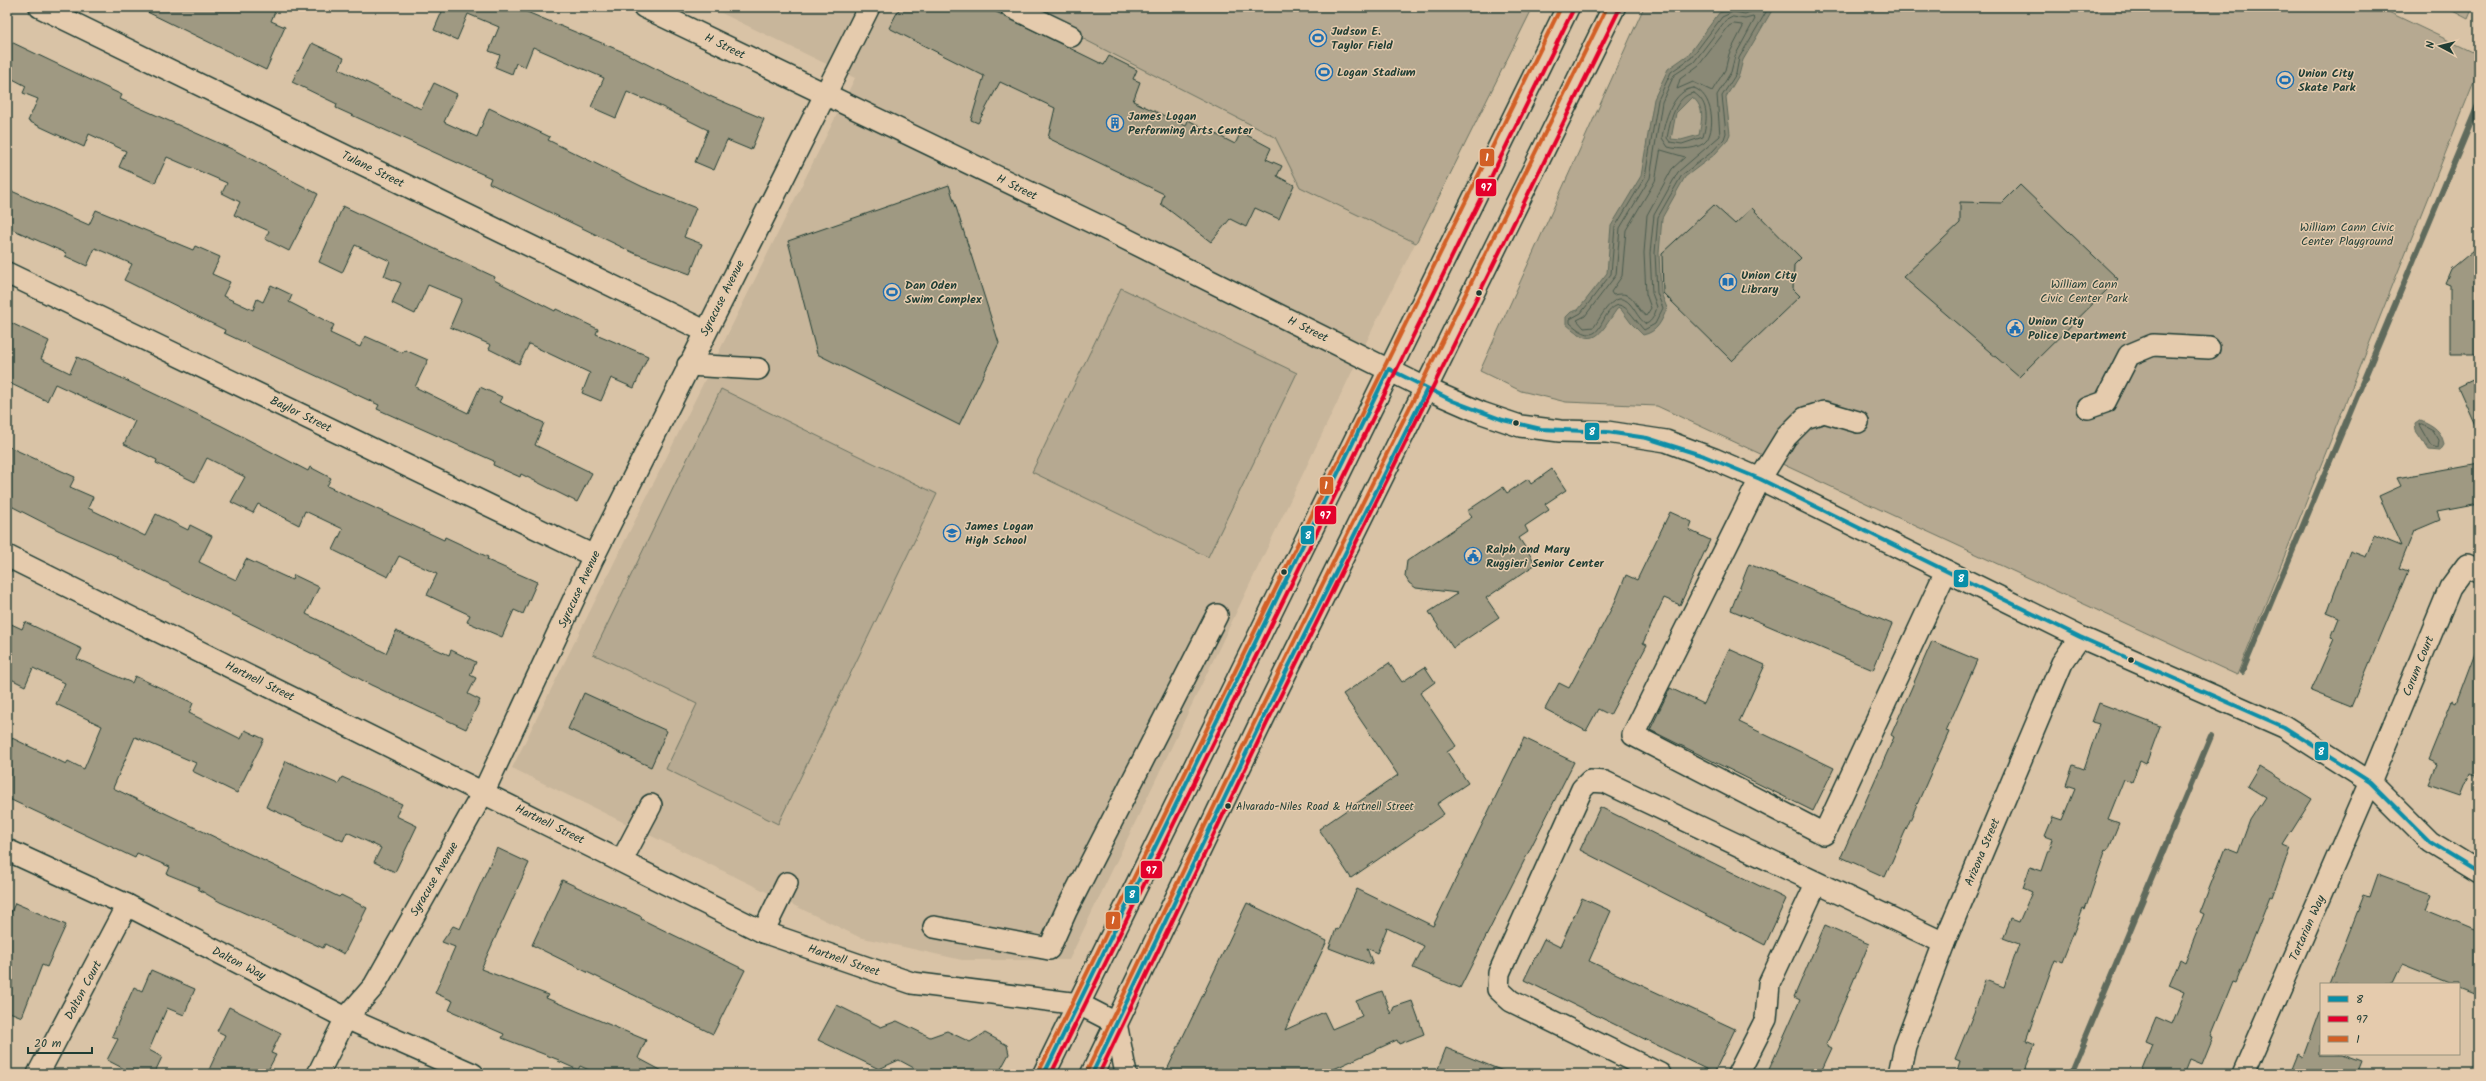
<svg xmlns="http://www.w3.org/2000/svg" width="2486" height="1081" font-family="Kalam,sans-serif">
<style>
.built{fill:#c8b69b}
.green{fill:#b6a991;stroke:#6a7362}
.water{fill:#8a8976;stroke:#5f6b5c;fill-rule:evenodd}
.lines{fill:none;stroke-linecap:round;stroke-linejoin:round}
.shore{stroke:#4a5b4e;stroke-width:1}
.stream{stroke:#5f6b5c;stroke-width:6}
.building{fill:#9f9982;stroke:#1f3d34}
.minor-casing{stroke:#1f3d34;stroke-width:24}
.major-casing{stroke:#1f3d34;stroke-width:25}
.minor{stroke:#e5cbad;stroke-width:21}
.major{stroke:#e5cbad;stroke-width:22}
.bus-1-casing{stroke:#e5cbad;stroke-width:7}
.bus-2-casing{stroke:#e5cbad;stroke-width:7}
.bus-3-casing{stroke:#e5cbad;stroke-width:7}
.bus-1{stroke:#088ea8;stroke-width:4}
.bus-2{stroke:#e4002b;stroke-width:4}
.bus-3{stroke:#d25f25;stroke-width:4}
.bus-dot{fill:#1f3d34;stroke:#e5cbad;stroke-width:1.5}
.labels{text-anchor:middle;stroke-width:3;stroke-linejoin:round;paint-order:stroke}
.bus-label{font-size:11px;fill:#1f3d34;stroke:#e5cbad;text-anchor:start}
.poi-label{font-size:12px;font-weight:bold;fill:#1f3d34;stroke:#e5cbad;text-anchor:start}
.street-label{font-size:12px;fill:#1f3d34;stroke:#e5cbad}
.park-label{font-size:12px;fill:#274239;stroke:#e5cbad}
.line-badge{stroke:#e5cbad;stroke-width:1.5}
.badge-label{font-size:11px;text-anchor:middle;font-weight:bold;fill:#fff}
</style>
<rect width="100%" height="100%" fill="#d9c3a6"/>
<filter id="ink" filterUnits="userSpaceOnUse"><feTurbulence type="fractalNoise" baseFrequency=".025" numOctaves="2"/><feDisplacementMap in="SourceGraphic" scale="8" xChannelSelector="R" yChannelSelector="G"/><feConvolveMatrix kernelMatrix="1 2 1 2 8 2 1 2 1" color-interpolation-filters="sRGB"/></filter>
<g filter="url(#ink)">
<polygon class="built" points="709,7 1533,7 1375,324 1069,960 962,960 859,937 512,768 855,78"/>
<g class="green">
<polygon points="1021,7 1533,7 1416,243 1300,187 1275,137"/>
<polygon points="1644,7 2378,7 2479,55 2479,69 2237,675 1657,406 1566,402 1521,391 1480,371"/>
<polygon points="2445,7 2473,7 2468,19"/>
<polygon points="1121,288 1297,373 1208,557 1032,472"/>
<polygon points="721,389 937,494 778,824 666,769 697,704 593,654"/>
</g>
<g class="water">
<path d="M1751,7H1774L1743,60L1739,75L1726,97L1730,134L1727,141L1714,155L1685,177L1662,218L1659,253L1661,293L1667,308C1662,320 1658,332 1643,335L1631,323L1620,308L1617,309C1599,335 1595,350 1566,324V317L1571,312L1578,310L1607,273L1611,226L1641,176L1654,99L1668,69L1688,55L1719,13L1732,8L1746,10ZM1692,97C1705,107 1702,120 1699,135L1681,140L1671,139L1676,113Z"/>
<path d="M2421,420C2434,426 2442,431 2444,445L2440,451L2429,450L2416,431L2415,424Z"/>
</g>
<g class="lines">
<g class="shore">
<path d="M1753,7L1752,11L1745,14L1733,12L1722,17L1691,58L1671,72L1658,100L1645,177L1615,227L1611,274L1581,313L1570,319V323C1605,354 1597,310 1619,305C1628,306 1637,323 1644,330L1655,324L1663,308L1657,293L1655,253L1658,217L1682,175L1712,152L1724,139L1726,133L1722,96L1736,74L1739,58L1769,7"/>
<path d="M1733,17L1745,19L1753,17L1755,19L1735,56L1731,72L1717,95L1720,136L1678,172L1654,215L1650,253L1652,293L1657,307C1655,314 1652,322 1646,324C1638,318 1636,311 1630,304C1615,287 1601,317 1594,327L1584,328L1577,320L1585,316L1616,275L1620,228L1650,178L1662,102L1674,75L1694,62L1725,21Z"/>
<polygon points="1734,24 1742,25 1743,27 1729,54 1725,70 1712,91 1693,82 1677,89 1680,79 1699,65 1729,26"/>
<path d="M1694,88C1712,94 1716,126 1707,140C1700,150 1678,150 1668,147L1662,138C1664,122 1673,89 1694,88Z"/>
<path d="M1694,93C1710,103 1707,121 1703,137L1682,144L1670,142L1667,138C1670,123 1675,95 1694,93Z"/>
<path d="M1661,150L1685,157L1672,169L1647,215L1644,253L1646,294L1651,308L1646,316C1632,306 1637,290 1613,295L1611,292L1622,276L1626,230L1655,181Z"/>
<polygon points="2422,424 2433,430 2439,440 2438,448 2431,446 2419,425"/>
</g>
<g class="stream">
<polyline points="2242,672 2479,103"/>
<polyline points="2070,1074 2211,736"/>
</g>
</g>
<g class="building">
<polygon points="137,7 277,7 271,21 285,27 266,70"/>
<polygon points="444,7 515,7 621,51 712,97 764,119 751,150 727,140 714,170 695,162 708,130 644,98 643,99 627,92 616,118 591,107 604,78 533,47 525,67 516,63 512,74 495,67 500,55 489,51 499,27 468,14 457,40 434,30"/>
<polygon points="900,7 986,7 1104,65 1109,56 1137,70 1133,79 1140,82 1133,101 1186,126 1188,120 1235,144 1241,132 1271,148 1266,159 1282,166 1277,176 1294,185 1279,219 1255,208 1246,227 1230,219 1211,242 1161,204 1164,194 1048,138 1055,108 1000,82 978,123 971,120 984,76 889,28"/>
<polygon points="7,40 122,95 120,99 234,150 318,194 289,251 265,239 269,231 234,215 240,202 222,193 227,183 167,157 155,183 119,167 126,151 89,134 84,147 28,121 38,99 23,93 26,86 7,76"/>
<polygon points="312,43 344,58 339,69 421,109 434,83 457,94 444,122 477,137 489,108 550,137 548,140 643,187 696,208 684,237 702,244 690,274 634,253 489,183 491,178 336,108 337,104 292,82"/>
<polygon points="949,185 999,343 959,425 817,354 788,241"/>
<polygon points="2020,185 2118,279 2019,377 1903,277 1960,223 1960,202 2002,203"/>
<polygon points="7,189 89,225 96,210 193,250 195,246 220,257 212,274 230,282 223,296 253,310 257,299 263,302 271,285 292,295 289,302 334,325 330,333 360,347 365,336 403,353 405,350 428,360 415,387 468,413 480,387 502,397 499,402 544,423 535,445 592,473 577,502 521,474 520,477 493,465 494,461 377,409 379,405 224,333 225,330 124,280 132,264 95,248 87,266 65,256 66,253 7,227"/>
<polygon points="1714,205 1735,224 1752,208 1801,258 1794,265 1793,289 1800,296 1732,361 1663,293 1662,253"/>
<polygon points="343,206 495,277 494,280 555,311 556,309 598,329 596,334 648,356 634,388 611,378 601,401 582,393 590,373 529,344 519,364 489,349 491,345 450,327 462,299 428,285 415,314 392,303 401,283 384,276 390,261 355,245 342,273 319,262"/>
<polygon points="2479,246 2479,354 2450,354 2450,285 2445,283 2451,269"/>
<polygon points="7,321 49,341 41,359 70,373 77,357 222,426 308,471 310,467 331,478 327,486 444,540 445,537 488,557 487,560 537,582 523,614 514,610 502,637 467,622 470,615 427,595 437,574 399,556 388,577 333,550 343,529 305,511 299,525 258,504 253,513 231,502 245,477 207,458 195,482 156,463 157,460 124,444 135,421 55,384 47,401 7,382"/>
<polygon points="2479,377 2479,434 2458,387"/>
<polygon points="7,446 75,477 70,487 93,497 88,508 145,536 156,514 188,530 190,525 212,536 199,562 236,580 246,559 292,580 294,575 319,587 306,614 386,653 396,631 449,655 451,650 476,662 470,675 476,678 468,694 480,700 466,729 371,685 323,659 117,558 118,557 58,530 7,504"/>
<polygon points="2479,463 2479,504 2437,512 2440,520 2414,531 2399,568 2408,571 2351,707 2311,691 2334,639 2331,638 2339,618 2327,613 2350,551 2366,557 2374,535 2401,546 2379,496 2401,486 2397,478"/>
<polygon points="1552,469 1566,490 1545,504 1549,510 1525,526 1528,532 1519,538 1536,564 1486,598 1499,617 1453,648 1429,612 1458,593 1416,588 1409,583 1405,576 1407,561 1472,517 1467,511 1503,487 1507,493 1528,479 1531,484"/>
<polygon points="1670,512 1692,522 1689,530 1710,540 1680,605 1664,598 1643,643 1647,645 1610,715 1598,709 1586,731 1545,709 1559,683 1569,688 1615,602 1626,575 1637,580"/>
<polygon points="1749,564 1892,624 1873,670 1731,610"/>
<polygon points="7,622 22,629 25,622 82,649 77,659 132,683 135,676 193,703 189,713 241,739 245,730 264,739 237,793 192,771 196,763 135,737 113,788 339,897 341,895 367,908 344,954 325,944 323,948 220,902 198,889 199,887 167,874 170,867 137,853 135,858 7,798 7,749 12,738 66,764 68,761 84,769 102,726 56,704 65,683 33,668 25,686 7,677"/>
<polygon points="1932,641 1977,660 1946,731 1949,732 1885,877 1841,857 1894,737 1891,735"/>
<polygon points="2477,647 2479,776 2470,773 2461,795 2429,784 2437,764 2428,760 2452,701 2456,703"/>
<polygon points="1729,649 1765,665 1739,722 1834,768 1813,811 1650,730 1670,688 1704,704"/>
<polygon points="1389,663 1402,682 1425,667 1435,682 1420,693 1456,746 1447,752 1468,783 1437,804 1444,814 1351,878 1319,829 1398,775 1343,694"/>
<polygon points="584,693 667,731 651,767 568,729"/>
<polygon points="2099,703 2160,726 2146,764 2140,761 2132,782 2124,779 2108,819 2119,823 2108,850 2106,849 2085,910 2083,909 2062,962 2055,959 2026,1040 2035,1044 2023,1074 1956,1074 1960,1061 1955,1059 1977,1005 1985,980 2004,987 2019,944 2003,938 2011,919 2019,922 2032,892 2023,888 2030,867 2042,871 2053,839 2045,836 2053,817 2062,820 2075,788 2066,785 2073,765 2084,769 2099,724 2092,722"/>
<polygon points="1524,738 1574,762 1460,988 1413,968 1424,946 1387,928 1377,953 1367,948 1373,965 1329,948 1336,929 1338,930 1357,889 1433,926"/>
<polygon points="286,761 338,784 342,777 402,804 396,816 417,826 395,872 374,862 381,848 347,832 343,841 266,807"/>
<polygon points="2259,766 2312,799 2283,845 2290,848 2272,898 2270,897 2236,983 2233,982 2211,1036 2213,1037 2202,1064 2190,1059 2184,1074 2141,1074 2153,1044 2146,1041 2156,1017 2172,1024 2185,992 2169,985 2180,959 2185,962 2204,914 2200,912 2225,848 2238,853 2250,820 2265,797 2247,786"/>
<polygon points="1600,807 1786,899 1765,945 1580,850"/>
<polygon points="497,848 529,863 481,969 548,995 546,998 646,1040 638,1058 668,1074 598,1074 580,1066 578,1070 558,1061 559,1060 502,1038 504,1034 449,1010 453,1001 435,993 455,947 442,942 453,926 460,929"/>
<polygon points="2378,874 2432,894 2426,910 2479,932 2479,996 2459,988 2459,984 2450,984 2402,965 2393,984 2329,984 2364,895 2370,897"/>
<polygon points="562,880 642,917 641,919 745,970 713,1034 532,945"/>
<polygon points="1582,898 1611,911 1589,961 1735,1029 1714,1073 1524,980 1544,939 1560,947"/>
<polygon points="15,903 66,925 47,967 42,965 22,1017 7,1011 7,922"/>
<polygon points="1247,903 1327,941 1285,1030 1324,1012 1332,1029 1362,1016 1356,1001 1382,991 1391,1014 1394,1007 1412,1001 1424,1034 1399,1044 1397,1040 1323,1074 1165,1074"/>
<polygon points="1825,925 1869,944 1826,1045 1832,1048 1820,1074 1767,1074 1800,1000 1794,997"/>
<polygon points="151,970 195,989 184,1015 167,1008 149,1050 162,1057 154,1074 134,1074 107,1060 118,1039 112,1036 134,987 142,991"/>
<polygon points="837,1005 881,1027 897,1021 930,1037 947,1031 970,1042 985,1033 1007,1045 1009,1054 998,1074 925,1074 899,1060 879,1069 818,1040"/>
<polygon points="229,1007 281,1033 271,1053 276,1055 266,1074 207,1074 225,1035 217,1031"/>
<polygon points="2319,1013 2321,1013 2321,1054 2343,1054 2362,1061 2357,1074 2290,1074 2298,1054 2303,1057"/>
<polygon points="1446,1048 1508,1073 1507,1074 1436,1074"/>
</g>
<g class="lines">
<defs>
<g id="minor">
<polyline points="40,7 705,331"/>
<polyline points="644,7 1112,232 1427,389 1482,413 1520,426 1560,431 1607,432 1666,441 1714,459 1760,479 2080,637 2284,727 2370,782 2430,842 2479,872"/>
<polyline points="1011,7 1071,36"/>
<polyline points="7,273 594,556"/>
<polyline points="688,365 758,369"/>
<polyline points="2088,408 2105,402 2129,355 2153,345 2209,348"/>
<polyline points="1858,422 1824,412 1805,418 1786,437 1760,479 1633,735 1824,834 1946,571"/>
<polyline points="7,556 763,932 912,983 1079,1004 1116,1023 1126,1074"/>
<polyline points="7,850 127,905 346,1018 473,1074"/>
<polyline points="622,860 651,805"/>
<polyline points="934,927 1049,949 1066,911 1217,615"/>
<polyline points="763,932 787,883"/>
<polyline points="38,1074 127,905"/>
<polyline points="318,1074 346,1018 374,986 484,791 594,556 869,7"/>
<polyline points="1660,1074 1511,1001 1498,989 1499,973 1582,789 1590,781 1605,782 1944,943"/>
<polyline points="1738,1074 1766,1019 1769,984 1816,884"/>
<polyline points="1899,1074 1905,1046 1944,943 2062,663 2080,637"/>
<polyline points="2243,1074 2370,782 2450,588 2467,565 2479,571"/>
</g>
<g id="major">
<polyline points="1044,1074 1568,7"/>
<polyline points="1092,1074 1264,716 1614,7"/>
</g>
</defs>
<use href="#minor" class="minor-casing"/>
<use href="#major" class="major-casing"/>
<use href="#minor" class="minor"/>
<use href="#major" class="major"/>
<defs>
<g id="bus-1">
<polyline points="1044,1074 1389,369 1453,401 1503,420 1541,429 1607,432 1647,438 1704,456 1760,479 2080,637 2284,727 2370,782 2430,842 2479,872"/>
<polyline points="1092,1074 1264,716 1427,389"/>
</g>
<g id="bus-2">
<polyline points="1051,1074 1573,10"/>
<polyline points="1099,1074 1269,719 1619,10"/>
</g>
<g id="bus-3">
<polyline points="1039,1071 1561,7"/>
<polyline points="1087,1071 1259,713 1607,7"/>
</g>
</defs>
<use href="#bus-1" class="bus-1-casing"/>
<use href="#bus-2" class="bus-2-casing"/>
<use href="#bus-3" class="bus-3-casing"/>
<use href="#bus-1" class="bus-1"/>
<use href="#bus-2" class="bus-2"/>
<use href="#bus-3" class="bus-3"/>
</g>
</g>
<defs>
<symbol id="stadium-ring" viewBox="-11 -11 22 22"><circle r="9.5" fill="#e5cbad" stroke="#1f6fb2" stroke-width="1.5"/><path d="M0-5a6.5 5 0 1 0 0 10a6.5 5 0 1 0 0-10ZM-3.5-1.8h7v3.6h-7Z" fill="#1f6fb2"/></symbol>
<symbol id="building-ring" viewBox="-11 -11 22 22"><circle r="9.5" fill="#e5cbad" stroke="#1f6fb2" stroke-width="1.5"/><path d="M-4-6H4V6H1V3H-1V6H-4ZM-2.5-4.3h1.7v1.8h-1.7ZM.8-4.3h1.7v1.8H.8ZM-2.5-1h1.7V.8h-1.7ZM.8-1h1.7V.8H.8Z" fill="#1f6fb2"/></symbol>
<symbol id="library-ring" viewBox="-11 -11 22 22"><circle r="9.5" fill="#e5cbad" stroke="#1f6fb2" stroke-width="1.5"/><path d="M-6-4Q-3-5.5-.7-3.5V5Q-3 3-6 4ZM6-4Q3-5.5 .7-3.5V5Q3 3 6 4Z" fill="#1f6fb2"/></symbol>
<symbol id="civic-ring" viewBox="-11 -11 22 22"><circle r="9.5" fill="#e5cbad" stroke="#1f6fb2" stroke-width="1.5"/><path d="M-.6-6.5H3V-4.5H.6V-3L4-1V1h2V6H-6V1h2V-1L-.6-3ZM-1.2 2.5V6h2.4V2.5Z" fill="#1f6fb2"/></symbol>
<symbol id="school-ring" viewBox="-11 -11 22 22"><circle r="9.5" fill="#e5cbad" stroke="#1f6fb2" stroke-width="1.5"/><path d="M0-5L7-2L0 1L-7-2ZM-4 1L0 2.5L4 1V4Q0 6-4 4Z" fill="#1f6fb2"/></symbol>
</defs>
<g fill-rule="evenodd">
<use href="#stadium-ring" x="1308" y="28" width="20" height="20"/>
<use href="#stadium-ring" x="1314" y="62" width="20" height="20"/>
<use href="#stadium-ring" x="2275" y="70" width="20" height="20"/>
<use href="#building-ring" x="1105" y="113" width="20" height="20"/>
<use href="#library-ring" x="1718" y="272" width="20" height="20"/>
<use href="#stadium-ring" x="882" y="282" width="20" height="20"/>
<use href="#civic-ring" x="2005" y="318" width="20" height="20"/>
<use href="#school-ring" x="942" y="523" width="20" height="20"/>
<use href="#civic-ring" x="1463" y="546" width="20" height="20"/>
</g>
<g class="bus-dot">
<circle cx="1479" cy="293" r="3.5"/>
<circle cx="1516" cy="423" r="3.5"/>
<circle cx="1284" cy="572" r="3.5"/>
<circle cx="2131" cy="660" r="3.5"/>
<circle cx="1228" cy="806" r="3.5"/>
</g>
<g class="labels">
<g class="bus-label">
<text x="1236" y="810">Alvarado-Niles Road &amp; Hartnell Street</text>
</g>
<g class="poi-label">
<text x="1331" y="35">Judson E.<tspan x="1331" dy="14">Taylor Field</tspan></text>
<text x="1337" y="76">Logan Stadium</text>
<text x="2298" y="77">Union City<tspan x="2298" dy="14">Skate Park</tspan></text>
<text x="1128" y="120">James Logan<tspan x="1128" dy="14">Performing Arts Center</tspan></text>
<text x="1741" y="279">Union City<tspan x="1741" dy="14">Library</tspan></text>
<text x="905" y="289">Dan Oden<tspan x="905" dy="14">Swim Complex</tspan></text>
<text x="2028" y="325">Union City<tspan x="2028" dy="14">Police Department</tspan></text>
<text x="965" y="530">James Logan<tspan x="965" dy="14">High School</tspan></text>
<text x="1486" y="553">Ralph and Mary<tspan x="1486" dy="14">Ruggieri Senior Center</tspan></text>
</g>
<g class="street-label">
<text transform="translate(725 46) rotate(26)" y="4">H Street</text>
<text transform="translate(373 169) rotate(26)" y="4">Tulane Street</text>
<text transform="translate(1017 187) rotate(26)" y="4">H Street</text>
<text transform="translate(722 298) rotate(-63)" y="4">Syracuse Avenue</text>
<text transform="translate(1308 329) rotate(26)" y="4">H Street</text>
<text transform="translate(301 414) rotate(26)" y="4">Baylor Street</text>
<text transform="translate(579 589) rotate(-65)" y="4">Syracuse Avenue</text>
<text transform="translate(2418 666) rotate(-68)" y="4">Corum Court</text>
<text transform="translate(260 681) rotate(26)" y="4">Hartnell Street</text>
<text transform="translate(550 824) rotate(26)" y="4">Hartnell Street</text>
<text transform="translate(1982 852) rotate(-67)" y="4">Arizona Street</text>
<text transform="translate(434 879) rotate(-60)" y="4">Syracuse Avenue</text>
<text transform="translate(2307 928) rotate(-66)" y="4">Tartarian Way</text>
<text transform="translate(844 960) rotate(19)" y="4">Hartnell Street</text>
<text transform="translate(239 963) rotate(27)" y="4">Dalton Way</text>
<text transform="translate(83 990) rotate(-62)" y="4">Dalton Court</text>
</g>
<g class="park-label">
<text x="2347" y="231">William Cann Civic<tspan x="2347" dy="14">Center Playground</tspan></text>
<text x="2084" y="288">William Cann<tspan x="2084" dy="14">Civic Center Park</tspan></text>
</g>
</g>
<g class="line-badge">
<rect x="1479" y="148" width="16" height="19" rx="4" fill="#d25f25"/>
<rect x="1475" y="178" width="22" height="19" rx="4" fill="#e4002b"/>
<rect x="1584" y="422" width="16" height="19" rx="4" fill="#088ea8"/>
<rect x="1319" y="476" width="15" height="19" rx="4" fill="#d25f25"/>
<rect x="1314" y="505" width="23" height="20" rx="4" fill="#e4002b"/>
<rect x="1300" y="525" width="15" height="20" rx="4" fill="#088ea8"/>
<rect x="1953" y="569" width="16" height="19" rx="4" fill="#088ea8"/>
<rect x="2314" y="741" width="15" height="20" rx="4" fill="#088ea8"/>
<rect x="1140" y="860" width="23" height="19" rx="4" fill="#e4002b"/>
<rect x="1124" y="885" width="16" height="19" rx="4" fill="#088ea8"/>
<rect x="1105" y="911" width="16" height="19" rx="4" fill="#d25f25"/>
</g>
<g class="badge-label">
<text x="1487" y="161">1</text>
<text x="1486" y="191">97</text>
<text x="1592" y="435">8</text>
<text x="1326" y="489">1</text>
<text x="1325" y="519">97</text>
<text x="1308" y="539">8</text>
<text x="1961" y="582">8</text>
<text x="2321" y="755">8</text>
<text x="1151" y="874">97</text>
<text x="1132" y="898">8</text>
<text x="1113" y="924">1</text>
</g>
<rect width="2486" height="1081" fill="none" stroke="#e5cbad" stroke-width="24"/>
<rect x="12" y="12" width="2462" height="1057" fill="none" stroke="#1f3d34" stroke-width="1.5" filter="url(#ink)"/>
<rect x="2320" y="983" width="140" height="72" fill="#e5cbad" stroke="#96927d"/>
<rect x="2328" y="996" width="20" height="6" fill="#088ea8" stroke="#96927d"/>
<text x="2356" y="1003" font-size="12" fill="#1f3d34">8</text>
<rect x="2328" y="1016" width="20" height="6" fill="#e4002b" stroke="#96927d"/>
<text x="2356" y="1023" font-size="12" fill="#1f3d34">97</text>
<rect x="2328" y="1036" width="20" height="6" fill="#d25f25" stroke="#96927d"/>
<text x="2356" y="1043" font-size="12" fill="#1f3d34">1</text>
<g transform="translate(2440 46) rotate(277)" stroke="#e5cbad" stroke-width="3" paint-order="stroke">
<path d="M0-3L7 15L0 10L-7 15Z" fill="#1f3d34"/>
<text y="-6" font-size="11" font-weight="bold" text-anchor="middle" fill="#1f3d34">N</text>
</g>
<path d="M28 1047v6h64v-6" fill="none" stroke="#1f3d34" stroke-width="2"/>
<text x="34" y="1047" font-size="12" fill="#1f3d34" stroke="#e5cbad" stroke-width="3" paint-order="stroke">20 m</text>
</svg>
